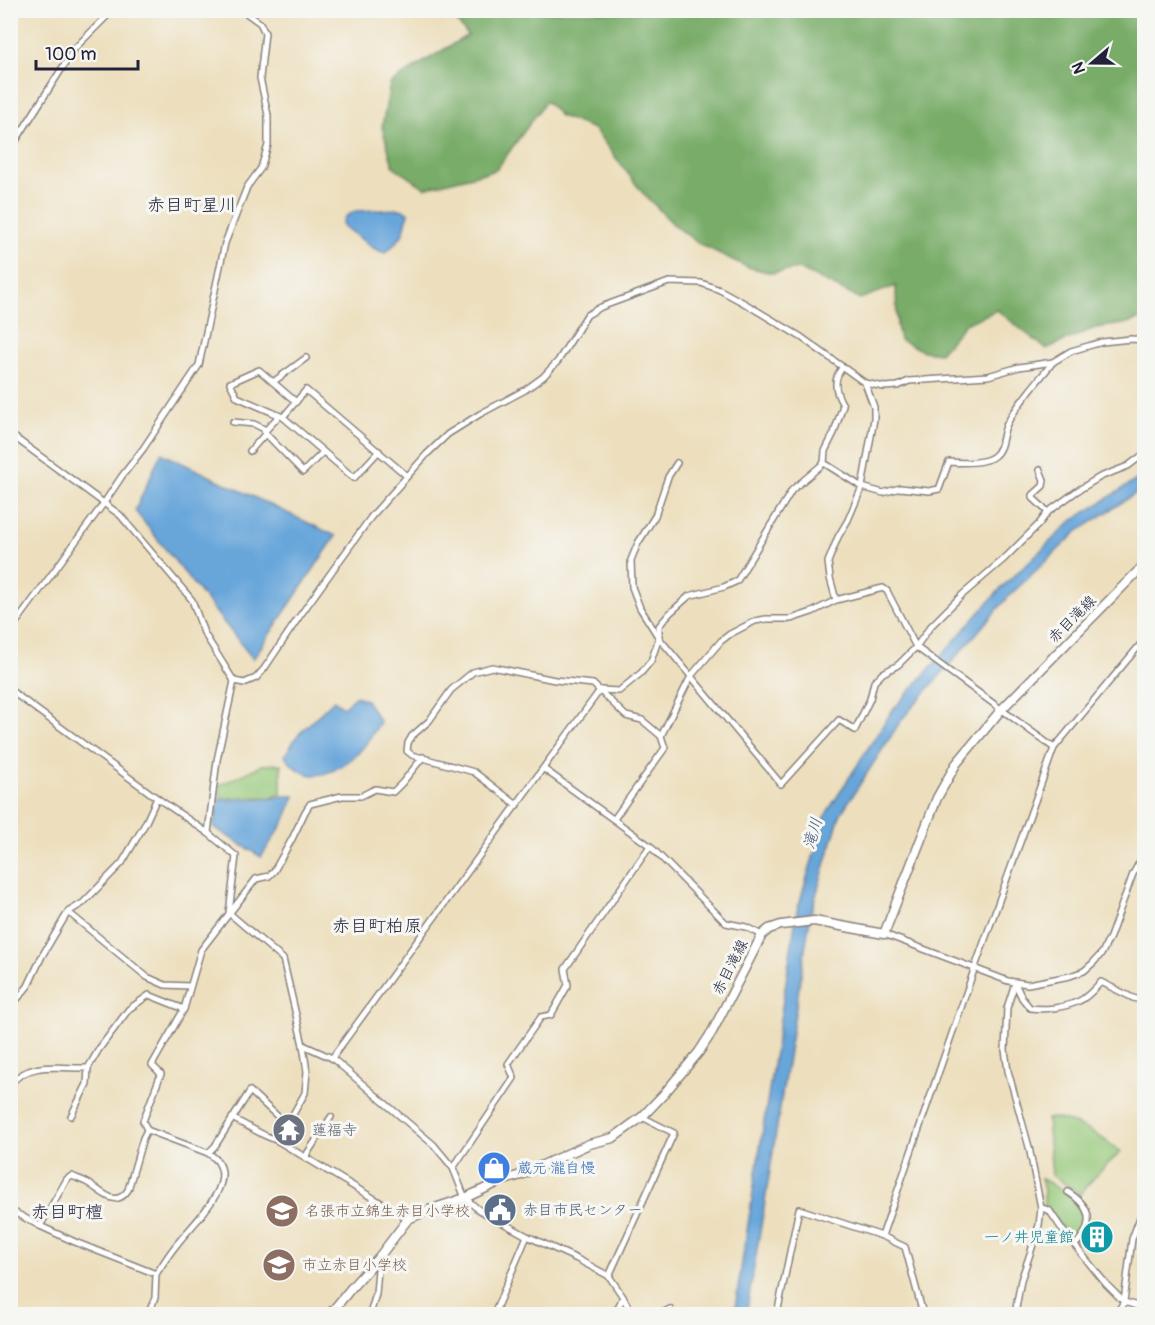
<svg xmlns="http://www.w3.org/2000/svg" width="1155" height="1325" font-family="Pangolin,'Klee One',sans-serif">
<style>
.green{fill:#95c878;stroke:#5c755a;stroke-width:1.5}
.forest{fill:#78ac68;stroke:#4d6752;stroke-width:1.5}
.water{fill:#67a6da;stroke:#44648a;stroke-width:1.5}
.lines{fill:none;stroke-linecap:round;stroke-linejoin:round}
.minor-casing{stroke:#88807c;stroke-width:8}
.secondary-casing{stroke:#88807c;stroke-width:11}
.minor{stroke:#fff;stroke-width:5}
.secondary{stroke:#fff;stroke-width:8}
.labels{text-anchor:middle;stroke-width:6;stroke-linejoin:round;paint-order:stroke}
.street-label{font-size:15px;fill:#22223b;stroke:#f6f6f2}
.worship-label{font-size:15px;fill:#5b616d;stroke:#f6f6f2;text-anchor:start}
.shop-label{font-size:15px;fill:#366cbe;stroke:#f6f6f2;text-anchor:start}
.service-label{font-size:15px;fill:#4e5e75;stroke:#f6f6f2;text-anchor:start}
.education-label{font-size:15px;fill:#785e54;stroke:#f6f6f2;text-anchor:start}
.culture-label{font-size:15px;fill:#0d838f;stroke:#f6f6f2;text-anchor:end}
.water-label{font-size:16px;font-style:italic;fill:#3e577b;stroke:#f6f6f2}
.quarter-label{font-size:18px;fill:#22223b;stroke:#f6f6f2}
</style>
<rect width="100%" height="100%" fill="#f6f6f2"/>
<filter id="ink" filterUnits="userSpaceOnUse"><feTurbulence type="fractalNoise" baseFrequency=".0167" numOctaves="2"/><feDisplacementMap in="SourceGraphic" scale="12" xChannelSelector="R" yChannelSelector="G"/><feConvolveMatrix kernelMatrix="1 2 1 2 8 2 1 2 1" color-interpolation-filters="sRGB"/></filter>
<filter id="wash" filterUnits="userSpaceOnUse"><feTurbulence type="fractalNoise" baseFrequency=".008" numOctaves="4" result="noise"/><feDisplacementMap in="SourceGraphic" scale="24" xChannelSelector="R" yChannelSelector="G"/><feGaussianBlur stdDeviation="1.35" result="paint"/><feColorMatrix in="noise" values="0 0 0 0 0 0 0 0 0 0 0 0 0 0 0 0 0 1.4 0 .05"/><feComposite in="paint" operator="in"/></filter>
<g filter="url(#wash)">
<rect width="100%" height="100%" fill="#eddfbd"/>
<g class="green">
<polygon points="281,764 281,794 272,797 220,798 220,785 262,765"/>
<path d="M1053,1118C1079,1122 1101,1136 1121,1152L1098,1173L1080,1194L1052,1175L1047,1119Z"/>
<path d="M1041,1178C1065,1193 1105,1210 1074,1241L1044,1207V1190Z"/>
</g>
<polygon class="forest" points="448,12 1144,11 1144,318 1124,324 1095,328 1046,349 997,310 965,324 940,353 923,351 900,340 897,326 896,286 860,299 799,269 772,273 747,267 698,243 673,224 642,192 594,129 560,116 546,101 496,170 425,188 393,166 382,127 390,84 430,58 468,35"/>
<g class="water">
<path d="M400,209L408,212C405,235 402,238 385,253L375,249L344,227L342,223L345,217L355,211Z"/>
<polygon points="161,453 336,536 253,659 135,511"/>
<polygon points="1144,475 1144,488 1078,531 1010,595 902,719 840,815 811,912 765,1202 748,1303 747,1314 734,1314 797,911 826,814 892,711 1003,586 1073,520"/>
<path d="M356,696L366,700L380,722C372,735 363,751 350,760C326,778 304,783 285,756L297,736L334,700L343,707Z"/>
<polygon points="283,796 295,796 284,822 261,857 213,827 219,800 271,799"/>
</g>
</g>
<g filter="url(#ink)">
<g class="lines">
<defs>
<g id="minor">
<polyline points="10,150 75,48 113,10"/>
<polyline points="273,382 306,358"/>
<polyline points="296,402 259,370 230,383 237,397 283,417 354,478 379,451"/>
<polyline points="279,416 264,432 303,472 323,452"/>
<polyline points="283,417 306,390 407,476"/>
<polyline points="233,422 254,424 266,430"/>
<polyline points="10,434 120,515 192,600 204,633 234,681 217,760 208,833"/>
<polyline points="250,451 266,433"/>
<polyline points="677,463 668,477 655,516 638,543 631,560 632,587 640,608 659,638 781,784 839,720 855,730 870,699 874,682 883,673 898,665 916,647 930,627 962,595 1004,559 1039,524 1048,512 1077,491 1100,477 1128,466 1144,454"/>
<path d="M824,463L862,487L883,493L900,488L929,491L939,489L949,462C962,463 984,464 994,456C1003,449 1002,436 1006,426C1015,406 1039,380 1053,362"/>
<polyline points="1040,470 1044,480 1043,486 1033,495 1033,498 1048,512"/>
<polyline points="836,600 830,578 828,562 838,537 848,520 862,487 874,419 874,407 865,383"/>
<polyline points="10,631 104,503 122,476 143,449 199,365 225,243 247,187 261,168 268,145 268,115 260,78 265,33 260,23 242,10"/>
<polyline points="234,681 244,683 256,678 264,669 299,617 371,517 427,454 448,434 480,414 525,390 543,377 558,361 587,315 601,307 669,282 701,283 720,290 744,303 801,337 865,383 884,387 898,386 909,381 988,376 1019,367 1053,362 1071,351 1102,342 1131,339 1144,340"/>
<polyline points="10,690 157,798 208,833 236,856 229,913 283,959 303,1045 332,1058 434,1145 453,1168 465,1198 479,1210 527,1236 577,1259 609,1276 623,1297 632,1314"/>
<path d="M600,690L619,691L641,673L651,661L659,638V626L670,613L689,596L724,587L737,581L792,490L824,463L825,451L834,433L843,405C835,392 832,379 843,367"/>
<polyline points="661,736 691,676 721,641 730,634 755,621 766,619 791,619 812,612 836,600 883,588 887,591 916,647 1054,748"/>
<polyline points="544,769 650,846 726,923 746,927 762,935"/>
<polyline points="517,805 474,772 412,755 407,751 408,743 412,736 429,721 451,690 473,672 492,667 555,680 593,684 626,716 642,720 661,736 665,748 614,819"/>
<polyline points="68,912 147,977 165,985 190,986"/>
<polyline points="884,934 1008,981 1028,984 1070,976 1084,971 1093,963 1102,953 1110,937 1133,874 1144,854"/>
<polyline points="1015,983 1007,1008 1005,1050 1008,1071 1029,1147 1041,1208 1039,1225 1031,1251 1021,1280 1015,1314"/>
<path d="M1015,983L1022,998L1030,1008C1045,1010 1064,1008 1079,1001C1087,998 1095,988 1101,982L1133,998L1144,1001"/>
<polyline points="10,1008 28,986 42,956 68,912 83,903 122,863 145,824 157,798"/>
<polyline points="332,1058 600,690"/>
<path d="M10,1085C28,1060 62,1069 88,1068L99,1049L129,1009L149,995L184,1009"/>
<polyline points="71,1116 87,1084 88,1068"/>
<polyline points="232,1118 264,1135 278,1141"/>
<polyline points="287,1125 305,1093 307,1072 303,1045"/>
<polyline points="305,1157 331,1117"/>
<polyline points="453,1168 514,1078 508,1064 541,1017 551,1015 568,985 565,969 650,846"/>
<path d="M1068,1192C1092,1207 1095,1225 1075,1245"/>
<polyline points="1041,1208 1049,1210 1064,1232 1106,1284 1124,1302 1144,1308"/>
<polyline points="10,1210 40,1226 75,1242 156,1274 155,1298 148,1314"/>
<polyline points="408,1219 278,1141 287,1125 250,1091 215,1146 208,1153 147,1130 143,1121 161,1074 152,1065 184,1009 201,950 256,879 269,876 274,871 292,839 305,812 310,804 342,796 361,796 375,789 393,792 402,783 423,757"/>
<path d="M40,1226L67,1179L72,1176C76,1178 82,1180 86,1182C100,1189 115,1210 128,1190L143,1138L147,1130"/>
<polyline points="882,1236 974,970 1054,748 1144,640"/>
<path d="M156,1274C163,1264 170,1252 178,1243C194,1222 247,1176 208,1153"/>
<polyline points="609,1276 674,1133 642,1117"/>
<polyline points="370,1314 376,1294 379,1257"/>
<polyline points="494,1314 527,1236"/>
<polyline points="615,1314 623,1297"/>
<polyline points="660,1314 670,1309"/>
<polyline points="777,1314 799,1209 882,1236 905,1247 923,1314"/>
<polyline points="1116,1314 1124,1302 1132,1239 1144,1207"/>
</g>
<polyline id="secondary" points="330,1314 353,1286 379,1257 408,1219 429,1210 465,1198 501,1181 521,1175 589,1144 613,1138 642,1117 663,1095 699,1052 712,1032 762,935 769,929 781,925 814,921 884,934 937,798 956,764 1001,710 1144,565"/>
</defs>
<use href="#minor" class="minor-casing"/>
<use href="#secondary" class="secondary-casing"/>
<use href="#minor" class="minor"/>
<use href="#secondary" class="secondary"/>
</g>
</g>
<defs>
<symbol id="temple-disc" viewBox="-11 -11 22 22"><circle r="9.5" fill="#6b7280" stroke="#f6f6f2"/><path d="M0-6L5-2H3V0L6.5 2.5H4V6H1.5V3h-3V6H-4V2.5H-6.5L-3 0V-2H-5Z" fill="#fff"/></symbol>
<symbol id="shop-disc" viewBox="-11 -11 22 22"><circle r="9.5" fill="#3f7fe0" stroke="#f6f6f2"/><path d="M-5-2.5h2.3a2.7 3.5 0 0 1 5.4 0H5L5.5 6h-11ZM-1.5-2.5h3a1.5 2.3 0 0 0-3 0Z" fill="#fff"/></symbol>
<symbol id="civic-disc" viewBox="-11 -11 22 22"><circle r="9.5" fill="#5c6f8a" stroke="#f6f6f2"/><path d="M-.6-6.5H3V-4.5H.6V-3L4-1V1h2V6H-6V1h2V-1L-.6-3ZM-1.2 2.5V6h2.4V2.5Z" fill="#fff"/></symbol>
<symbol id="school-disc" viewBox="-11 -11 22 22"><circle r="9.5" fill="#8d6e63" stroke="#f6f6f2"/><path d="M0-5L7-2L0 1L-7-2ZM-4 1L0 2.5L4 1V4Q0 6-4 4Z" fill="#fff"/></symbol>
<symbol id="building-disc" viewBox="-11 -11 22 22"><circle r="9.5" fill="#0f9aa8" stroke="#f6f6f2"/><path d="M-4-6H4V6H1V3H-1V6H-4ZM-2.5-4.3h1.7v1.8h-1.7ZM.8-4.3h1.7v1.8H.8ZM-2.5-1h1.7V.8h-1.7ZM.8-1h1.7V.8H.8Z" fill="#fff"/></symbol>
</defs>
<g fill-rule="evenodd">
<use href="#temple-disc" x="270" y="1111" width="38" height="38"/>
<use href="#shop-disc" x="475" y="1149" width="38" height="38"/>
<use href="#civic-disc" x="481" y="1191" width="38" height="38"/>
<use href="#school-disc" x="263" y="1192" width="38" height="38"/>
<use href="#building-disc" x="1078" y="1218" width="38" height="38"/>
<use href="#school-disc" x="260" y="1246" width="38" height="38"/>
</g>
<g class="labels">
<g class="street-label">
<text transform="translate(1072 619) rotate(-45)" y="5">赤目滝線</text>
<text transform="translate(730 967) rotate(-63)" y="5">赤目滝線</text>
</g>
<g class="worship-label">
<text x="312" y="1135">蓮福寺</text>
</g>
<g class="shop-label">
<text x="517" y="1173">蔵元 瀧自慢</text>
</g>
<g class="service-label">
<text x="523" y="1215">赤目市民センター</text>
</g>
<g class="education-label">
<text x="305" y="1216">名張市立錦生赤目小学校</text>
<text x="302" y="1270">市立赤目小学校</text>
</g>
<g class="culture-label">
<text x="1074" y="1242">一ノ井児童館</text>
</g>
<g class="water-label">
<text transform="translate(812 833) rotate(-74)" y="6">滝川</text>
</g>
<g class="quarter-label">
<text x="192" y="211">赤目町星川</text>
<text x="377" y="932">赤目町柏原</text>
<text x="67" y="1218">赤目町檀</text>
</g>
</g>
<rect width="1155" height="1325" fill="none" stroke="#f6f6f2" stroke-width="36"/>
<g transform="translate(1092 63) rotate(250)" stroke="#f6f6f2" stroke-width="4.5" paint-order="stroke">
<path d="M0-4.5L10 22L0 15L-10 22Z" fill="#22223b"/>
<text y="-9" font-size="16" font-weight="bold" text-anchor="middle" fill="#22223b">N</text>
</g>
<path d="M36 60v9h102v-9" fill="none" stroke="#22223b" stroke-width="3"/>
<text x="45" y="60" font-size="18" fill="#22223b" stroke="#f6f6f2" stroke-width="4.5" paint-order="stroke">100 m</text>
</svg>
